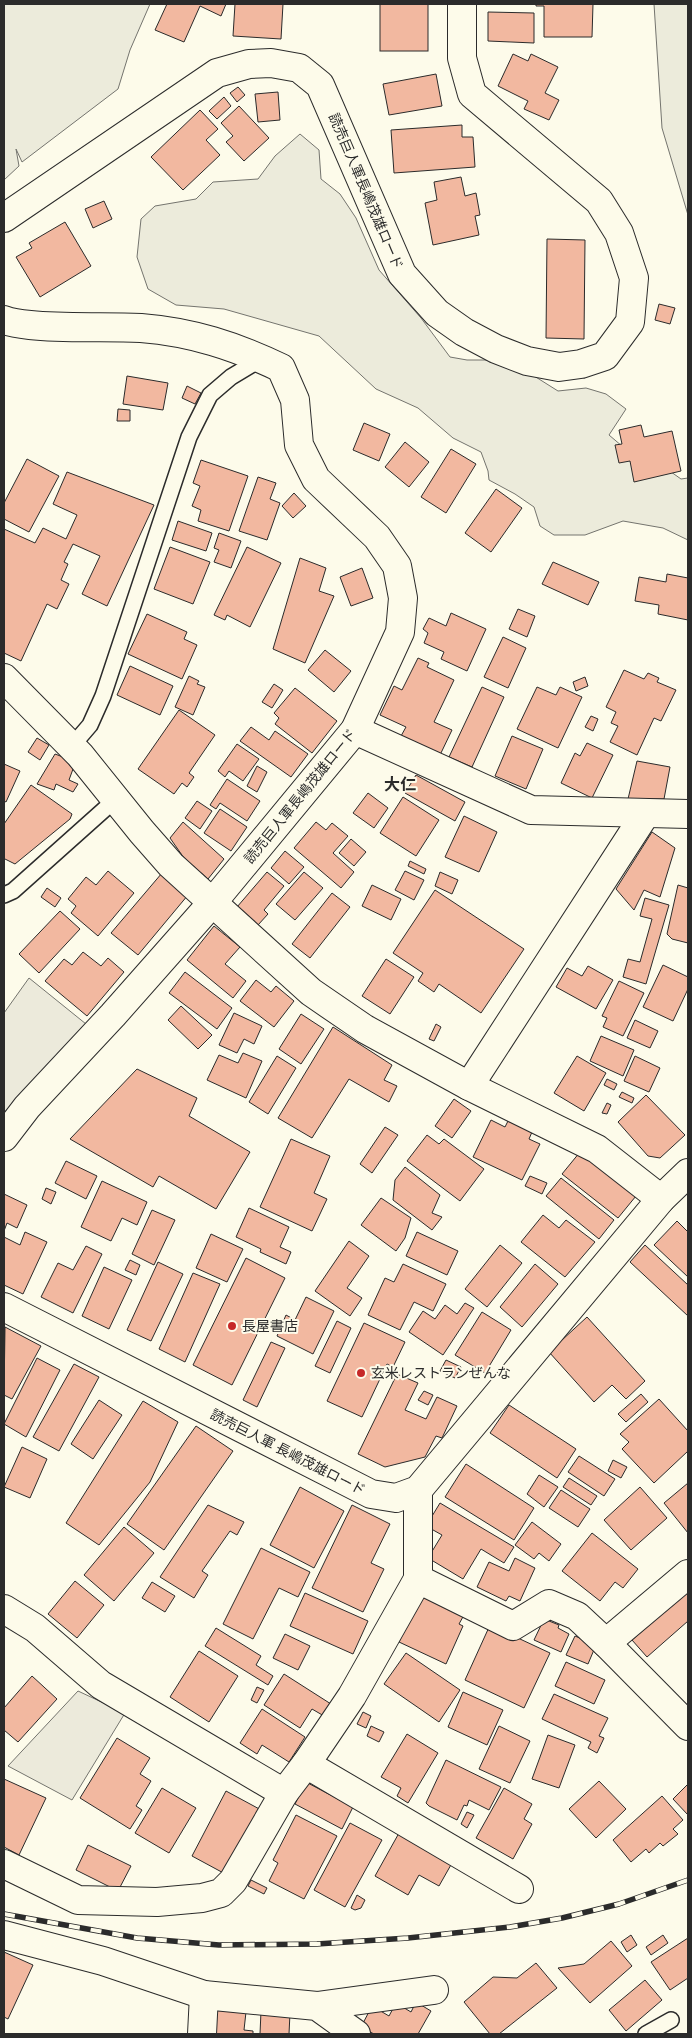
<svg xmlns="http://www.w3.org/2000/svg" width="692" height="2038" font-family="Figtree,'Noto Sans JP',sans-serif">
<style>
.green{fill:#ecebdb;stroke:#74746e}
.parking{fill:#eceadb;stroke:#74746e}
.building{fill:#f2b8a0;stroke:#2b2b2b}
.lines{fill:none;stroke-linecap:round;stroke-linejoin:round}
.lane-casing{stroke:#2b2b2b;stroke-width:18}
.street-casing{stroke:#2b2b2b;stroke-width:30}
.secondary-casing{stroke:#2b2b2b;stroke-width:30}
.lane{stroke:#fdfbea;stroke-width:15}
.street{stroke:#fdfbea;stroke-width:28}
.secondary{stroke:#fdfbea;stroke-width:28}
.rail-casing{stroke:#2b2b2b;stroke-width:5.5}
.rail{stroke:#fdfbea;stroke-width:4;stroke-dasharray:11;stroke-linecap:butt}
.poi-dot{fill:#c62828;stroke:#fdfbea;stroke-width:2}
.labels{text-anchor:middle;stroke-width:4;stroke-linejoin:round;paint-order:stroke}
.street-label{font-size:14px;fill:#2b2b2b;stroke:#fdfbea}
.poi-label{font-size:14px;fill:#2b2b2b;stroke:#fdfbea;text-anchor:start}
.quarter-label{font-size:16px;font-weight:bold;fill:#2b2b2b;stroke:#fdfbea}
</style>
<rect width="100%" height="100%" fill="#fdfbea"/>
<g class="green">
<polygon points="4,4 150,4 130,50 118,89 22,162 16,149 19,166 4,180"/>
<polygon points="654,4 688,4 688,215 662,128"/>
<polygon points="300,134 319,150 321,179 340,194 356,218 379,270 421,318 450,357 467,360 487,360 531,374 558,391 586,388 606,394 626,409 609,435 629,452 657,462 681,479 688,478 688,540 663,528 623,521 585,535 554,535 540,526 534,507 515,494 489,480 488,471 481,452 453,438 418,408 376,389 319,336 224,309 176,305 148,289 137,257 141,219 155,206 196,199 213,182 258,179 275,156"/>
</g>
<g class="parking">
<polygon points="29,978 86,1024 4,1113 4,1013"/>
<polygon points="78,1691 125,1713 72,1800 8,1766"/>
</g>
<g class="building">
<polygon points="167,4 226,4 221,16 200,6 184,42 155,30"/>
<polygon points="235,4 283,4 281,39 233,36"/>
<rect x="380" y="4" width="48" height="47"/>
<polygon points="536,4 593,4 592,37 544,37 544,6 536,6"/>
<polygon points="488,12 534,13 534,43 488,41"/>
<polygon points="513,54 528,61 531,54 558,67 545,93 559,100 549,120 524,109 528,101 498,86"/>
<polygon points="436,74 442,106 389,115 383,84"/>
<polygon points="238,87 245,95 237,102 230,93"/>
<polygon points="278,92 280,120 258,122 255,94"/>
<polygon points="224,97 231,106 217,119 209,111"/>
<polygon points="239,106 269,138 244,161 226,142 233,136 221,123"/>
<polygon points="200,110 218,129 206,140 220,155 183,190 151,157"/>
<polygon points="462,125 462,137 473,137 475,167 394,173 391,130"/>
<polygon points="461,177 465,196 476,193 480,215 475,216 479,235 433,245 425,203 437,200 434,182"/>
<polygon points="104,201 112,219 93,228 85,209"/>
<polygon points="65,222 91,266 40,297 16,257 32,248 29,243"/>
<polygon points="547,239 585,240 584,339 546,338"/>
<polygon points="659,304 675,308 670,324 655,320"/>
<polygon points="127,376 168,383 163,410 123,404"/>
<polygon points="187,386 201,393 195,404 182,398"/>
<polygon points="118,409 130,410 130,421 117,421"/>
<polygon points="364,423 390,434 379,461 353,450"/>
<polygon points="641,425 644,437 672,431 681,471 634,482 630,461 619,463 615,445 622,444 619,430"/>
<polygon points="405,442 429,462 409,487 385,467"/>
<polygon points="451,449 476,464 446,513 421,497"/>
<polygon points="27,459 59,476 29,532 4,519 4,503"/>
<polygon points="201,460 248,476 229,531 198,521 201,510 192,506 200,486 193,483"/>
<polygon points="67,472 154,505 107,606 82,594 100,556 73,544 64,562 68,564 61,580 69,584 57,609 47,604 21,661 4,653 4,529 35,543 43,528 66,539 77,515 53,504"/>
<polygon points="258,477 276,483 270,499 280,503 267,540 239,531"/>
<polygon points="496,489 522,508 491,552 465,533"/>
<polygon points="294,493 306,506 293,518 282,506"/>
<polygon points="178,521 212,533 206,551 172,540"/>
<polygon points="219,533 241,541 231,568 214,562 219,550 214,548"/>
<polygon points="170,547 210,562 193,604 154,589"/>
<polygon points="247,547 281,563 250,627 227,615 225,620 214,615"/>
<polygon points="300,558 326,568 319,591 334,596 305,663 273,649"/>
<polygon points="553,562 599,582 588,605 542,584"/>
<polygon points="362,568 373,598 351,606 340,577"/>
<polygon points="667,574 688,578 688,620 658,614 659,605 635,601 639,577 666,582"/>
<polygon points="518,609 535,616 527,637 509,629"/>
<polygon points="451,613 486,629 467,671 441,659 444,652 424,643 428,633 423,629 429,618 446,626"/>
<polygon points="147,614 187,632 184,639 197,645 182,679 128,654"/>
<polygon points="503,637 526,648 508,688 484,677"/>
<polygon points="325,650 351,671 334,692 308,670"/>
<polygon points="418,658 429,663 427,667 454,680 434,722 452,730 440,755 401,736 406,727 380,715 394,686 402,690"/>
<polygon points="130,666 173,686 160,715 117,695"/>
<polygon points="624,670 644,679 648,673 659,678 657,682 676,690 661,721 654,718 637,755 610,742 618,726 611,723 616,712 606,707"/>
<polygon points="189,676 199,681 197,684 205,687 193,715 175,707"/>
<polygon points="585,677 588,686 576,691 573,682"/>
<polygon points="274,684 283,690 272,708 262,702"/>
<polygon points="482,687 504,697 472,767 449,757"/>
<polygon points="537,687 556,695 560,687 582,697 558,748 517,729"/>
<polygon points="295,688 337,721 312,753 275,724 279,718 274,713"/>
<polygon points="179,710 215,735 189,773 194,777 187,787 182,783 174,794 138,769"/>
<polygon points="591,716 598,719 593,731 585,727"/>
<polygon points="251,727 269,740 275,731 308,754 291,777 240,741"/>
<polygon points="512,736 543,749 526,789 495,776"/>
<polygon points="37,738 49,745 40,760 28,752"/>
<polygon points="587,743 613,755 592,798 561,783 575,753 580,756"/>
<polygon points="237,744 259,759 243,781 229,771 225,777 218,771"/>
<polygon points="55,754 63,757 73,769 69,780 78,784 73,792 56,784 54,790 37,784"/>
<polygon points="637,761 670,767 664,799 628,799"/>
<polygon points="4,764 20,771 6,802 4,801"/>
<polygon points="257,766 267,772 257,792 247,786"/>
<polygon points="416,775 465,802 455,821 405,793"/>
<polygon points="227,779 260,801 247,821 220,803 216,809 210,805"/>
<polygon points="31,785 72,814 70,819 15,864 5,859 4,860 4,824"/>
<polygon points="368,793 388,808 374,828 353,813"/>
<polygon points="403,797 439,820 416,856 380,833"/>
<polygon points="197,801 212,811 200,829 185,818"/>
<polygon points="220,809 247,827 231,851 204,833"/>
<polygon points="464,816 497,832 479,872 445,857"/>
<polygon points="183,822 224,859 208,879 184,858 170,838"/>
<polygon points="316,822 326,830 332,823 348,836 333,853 354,872 341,888 294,848"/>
<polygon points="652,832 675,848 660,897 644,890 634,910 616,889"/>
<polygon points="351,839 366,852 354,866 339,853"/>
<polygon points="285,851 304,867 289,884 271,868"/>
<polygon points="410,861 426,869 424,874 408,866"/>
<polygon points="108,871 134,893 98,936 71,913 76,906 68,899 86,877 96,885"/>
<polygon points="405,871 424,880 414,900 395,890"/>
<polygon points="267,872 284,886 264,910 268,914 258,925 237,907"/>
<polygon points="304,872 323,888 295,920 276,904"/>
<polygon points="440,872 458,880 452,894 435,886"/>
<polygon points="162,873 188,895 138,955 111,933"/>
<polygon points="372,885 401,899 391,920 362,906"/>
<polygon points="678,885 688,888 688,943 672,939 667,934"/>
<polygon points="47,888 61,898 55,907 41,897"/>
<polygon points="435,890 524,949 481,1013 439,984 434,992 418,981 423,973 393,953"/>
<polygon points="332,893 350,907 310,958 292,944"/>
<polygon points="645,898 669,905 646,984 623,977 628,959 640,962 652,919 640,916"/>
<polygon points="60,911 80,929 39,973 19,954"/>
<polygon points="214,926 240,947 225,964 246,981 233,998 187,960"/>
<polygon points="83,952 101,966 108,958 124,972 87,1016 45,981 64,959 72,965"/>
<polygon points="386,959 414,977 390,1014 362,996"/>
<polygon points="663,965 688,977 688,989 673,1021 643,1007"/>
<polygon points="588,966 613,980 596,1009 556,987 567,968 582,976"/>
<polygon points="185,972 232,1008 217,1029 169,993"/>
<polygon points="256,980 271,992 276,986 294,1001 274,1027 240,1001"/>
<polygon points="619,981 644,993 623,1036 603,1027 607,1018 602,1016"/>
<polygon points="181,1006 212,1035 198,1049 168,1020"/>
<polygon points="234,1013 262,1026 254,1044 244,1039 237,1053 219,1045"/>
<polygon points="301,1014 324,1029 301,1064 279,1049"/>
<polygon points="635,1020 658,1031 650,1048 627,1038"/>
<polygon points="436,1024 441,1027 434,1041 429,1039"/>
<polygon points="333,1027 392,1065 384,1080 397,1086 389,1102 349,1079 312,1138 278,1118"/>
<polygon points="601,1036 634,1050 623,1076 590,1061"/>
<polygon points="243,1053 262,1061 246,1098 207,1080 219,1055 238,1063"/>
<polygon points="277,1056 296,1068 268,1114 249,1102"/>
<polygon points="577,1056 606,1073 584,1111 554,1093"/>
<polygon points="635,1056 660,1068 649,1092 624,1081"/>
<polygon points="137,1069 197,1098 189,1116 250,1152 216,1209 159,1176 153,1187 70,1139"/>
<polygon points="607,1079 617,1084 614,1090 604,1085"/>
<polygon points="622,1092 634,1098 632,1103 619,1097"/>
<polygon points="646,1095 685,1135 660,1158 648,1156 618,1122"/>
<polygon points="454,1099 471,1111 452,1138 435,1126"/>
<polygon points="607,1103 611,1105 607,1114 602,1113"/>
<polygon points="491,1120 505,1127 508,1121 532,1132 529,1139 540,1144 522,1180 473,1157"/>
<polygon points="385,1127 398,1135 372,1173 360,1164"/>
<polygon points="427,1135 439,1144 444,1139 484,1169 460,1201 407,1161"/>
<polygon points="291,1139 330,1156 314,1193 327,1199 312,1231 260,1207"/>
<polygon points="580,1152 636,1196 618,1218 562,1174"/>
<polygon points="66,1161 97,1176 86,1199 55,1183"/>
<polygon points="405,1167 440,1195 432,1213 442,1217 432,1230 393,1200 395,1180"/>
<polygon points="530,1176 547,1183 542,1194 525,1186"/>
<polygon points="561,1178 614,1220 599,1239 546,1196"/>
<polygon points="102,1181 147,1202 137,1225 122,1218 111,1241 81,1227"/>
<polygon points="46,1188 56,1192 51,1204 42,1199"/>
<polygon points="4,1194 27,1205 17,1228 7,1223 4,1231"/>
<polygon points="381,1198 411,1218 405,1238 396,1251 361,1225"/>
<polygon points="249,1208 289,1227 280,1247 291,1252 286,1264 260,1252 261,1249 236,1237"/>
<polygon points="152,1210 175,1220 154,1265 132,1254"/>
<polygon points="543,1215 559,1228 566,1220 595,1242 565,1277 521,1242"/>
<polygon points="677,1221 688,1232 688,1277 654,1245"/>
<polygon points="25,1232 47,1242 23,1294 4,1285 4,1237 20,1245"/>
<polygon points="417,1232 458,1251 447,1275 406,1256"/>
<polygon points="211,1234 243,1249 227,1282 196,1268"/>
<polygon points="349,1241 369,1256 347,1288 362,1298 350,1316 315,1291"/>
<polygon points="500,1245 522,1263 487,1307 465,1289"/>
<polygon points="645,1245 688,1285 688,1316 630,1262"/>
<polygon points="86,1246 102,1254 73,1313 41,1297 58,1263 73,1270"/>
<polygon points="246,1258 285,1278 232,1385 193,1365"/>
<polygon points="130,1260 140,1265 136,1275 125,1270"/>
<polygon points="158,1262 183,1274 151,1341 127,1330"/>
<polygon points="403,1264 446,1284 433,1311 414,1302 400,1330 368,1315 385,1278 394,1282"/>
<polygon points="535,1264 558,1284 522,1327 500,1307"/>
<polygon points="104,1267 132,1280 109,1329 82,1316"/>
<polygon points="193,1273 220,1284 185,1362 159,1349"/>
<polygon points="306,1297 334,1311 313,1354 277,1336 286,1315 295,1320"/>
<polygon points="465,1303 474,1308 443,1355 409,1332 423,1311 435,1319 445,1305 457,1314"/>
<polygon points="482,1312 511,1330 485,1373 455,1355"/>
<polygon points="587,1317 645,1381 626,1399 612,1385 594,1402 549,1352"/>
<polygon points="337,1321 351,1328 330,1373 315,1366"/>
<polygon points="364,1323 405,1342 393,1367 387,1364 362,1417 327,1401"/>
<polygon points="5,1327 41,1346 12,1399 4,1395"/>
<polygon points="271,1342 285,1348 257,1407 243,1400"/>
<polygon points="37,1358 60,1370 26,1437 4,1424"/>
<polygon points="446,1360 461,1367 455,1378 440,1371"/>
<polygon points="74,1364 99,1377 59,1451 33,1437"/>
<polygon points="397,1374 418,1383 405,1410 426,1419 437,1397 457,1406 442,1438 436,1436 425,1457 385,1467 358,1454"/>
<polygon points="424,1391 433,1395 428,1405 418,1400"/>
<polygon points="641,1394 648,1402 626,1422 618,1414"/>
<polygon points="659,1399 688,1431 688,1451 654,1483 622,1449 629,1442 620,1434"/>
<polygon points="99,1400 122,1415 93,1459 71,1444"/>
<polygon points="143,1401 178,1422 150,1482 99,1545 66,1523"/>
<polygon points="509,1405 576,1449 557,1478 490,1433"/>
<polygon points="196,1426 233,1451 164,1550 127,1524"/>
<polygon points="22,1447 47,1459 30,1498 4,1487"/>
<polygon points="579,1456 615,1479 604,1496 568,1472"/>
<polygon points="613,1460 627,1467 621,1478 608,1471"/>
<polygon points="466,1464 534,1508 514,1540 445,1497"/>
<polygon points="539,1475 558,1487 544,1507 527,1494"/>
<polygon points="569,1478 597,1496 591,1505 563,1487"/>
<polygon points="688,1483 688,1533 664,1503"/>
<polygon points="300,1487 344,1511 314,1568 270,1545"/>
<polygon points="640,1487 667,1518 631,1550 604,1520"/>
<polygon points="561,1490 590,1509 578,1527 549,1508"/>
<polygon points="440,1503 514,1547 504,1563 481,1549 463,1579 428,1558 442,1535 426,1526"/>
<polygon points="208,1505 244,1522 237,1535 230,1531 202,1571 208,1575 194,1598 160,1577"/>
<polygon points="352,1505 390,1524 371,1563 384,1569 363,1612 312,1588"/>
<polygon points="532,1522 561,1544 549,1561 539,1553 534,1559 515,1545"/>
<polygon points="124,1527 154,1553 114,1601 84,1575"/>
<polygon points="592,1533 638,1569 623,1588 615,1582 600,1601 562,1571"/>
<polygon points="261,1548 310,1572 298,1597 279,1588 253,1639 223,1624"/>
<polygon points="515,1558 535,1568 520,1601 509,1596 506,1601 477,1587 489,1562 509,1571"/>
<polygon points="75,1581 104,1605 77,1638 48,1614"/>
<polygon points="152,1582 175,1596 165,1612 142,1598"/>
<polygon points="688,1591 688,1621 647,1657 632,1640"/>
<polygon points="305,1593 368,1621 353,1654 290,1626"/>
<polygon points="420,1595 464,1615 459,1624 463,1626 446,1664 399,1642"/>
<polygon points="544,1619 559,1625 558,1628 569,1634 561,1652 534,1640"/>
<polygon points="490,1625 550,1653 524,1708 465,1680"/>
<polygon points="216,1628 261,1656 256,1665 273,1676 268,1685 205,1646"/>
<polygon points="285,1634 310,1646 298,1670 273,1658"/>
<polygon points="575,1636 596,1645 588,1664 566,1655"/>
<polygon points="199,1651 238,1676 209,1722 170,1697"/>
<polygon points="406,1653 460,1690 439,1722 384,1684"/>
<polygon points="566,1662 605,1680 594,1704 555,1686"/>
<polygon points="284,1674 331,1704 324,1716 312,1709 300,1728 264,1705"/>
<polygon points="32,1676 57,1699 18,1742 4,1730 4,1708"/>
<polygon points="257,1687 264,1690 257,1703 251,1700"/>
<polygon points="463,1692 503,1710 487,1745 448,1727"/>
<polygon points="554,1694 608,1718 599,1736 604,1738 597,1753 588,1748 591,1742 542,1719"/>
<polygon points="262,1709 305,1737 289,1762 262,1745 257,1754 240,1743"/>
<polygon points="363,1712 371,1716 366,1728 357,1724"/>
<polygon points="371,1726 384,1732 379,1742 367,1736"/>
<polygon points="499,1726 530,1741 510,1783 479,1769"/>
<polygon points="407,1734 438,1753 408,1803 397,1796 401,1788 381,1777"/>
<polygon points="548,1735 575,1745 559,1788 532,1779"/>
<polygon points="117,1738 150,1758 140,1774 151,1781 136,1806 142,1810 130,1829 80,1798"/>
<polygon points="446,1760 501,1787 489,1810 469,1800 467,1806 464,1805 457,1820 429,1806 426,1803"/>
<polygon points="4,1779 46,1798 19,1855 4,1847"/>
<polygon points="599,1781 626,1809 596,1838 569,1809"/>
<polygon points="306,1782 353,1807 342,1829 295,1804"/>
<polygon points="688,1784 688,1815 673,1799"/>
<polygon points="162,1788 196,1808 169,1853 135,1833"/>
<polygon points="504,1788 532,1804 524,1819 532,1824 513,1859 476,1838"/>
<polygon points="226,1791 263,1811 229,1876 192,1856"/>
<polygon points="662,1796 683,1820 673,1829 678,1834 663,1846 660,1843 649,1853 646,1849 631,1862 613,1840"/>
<polygon points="467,1812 474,1815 467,1828 461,1824"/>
<polygon points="296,1815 337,1836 304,1899 269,1881 278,1863 273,1860"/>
<polygon points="350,1823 382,1840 345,1907 314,1890"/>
<polygon points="399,1833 452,1863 439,1886 419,1875 408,1895 375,1876"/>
<polygon points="88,1845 131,1866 118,1891 76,1870"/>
<polygon points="251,1880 267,1888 264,1894 248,1886"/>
<polygon points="357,1895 365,1900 361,1908 355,1910 351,1908"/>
<polygon points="631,1935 637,1945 627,1952 621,1942"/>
<polygon points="663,1935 668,1943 651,1955 646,1947"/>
<polygon points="688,1938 688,1978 670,1990 651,1962"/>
<polygon points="611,1941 632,1966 590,2003 558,1968 584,1964"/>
<polygon points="4,1952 33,1965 8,2019 4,2017"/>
<polygon points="536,1963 557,1988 499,2034 490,2034 464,2002 493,1977 517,1978"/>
<polygon points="645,1980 662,2000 626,2031 609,2010"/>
<polygon points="416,2002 431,2011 418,2034 374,2034 361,2027 372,2006 389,2016 396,2003 411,2012"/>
<polygon points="215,2010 246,2012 244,2030 253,2031 253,2034 213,2034"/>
<polygon points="261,2011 290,2013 289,2034 260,2034"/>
</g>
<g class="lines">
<defs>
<g id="lane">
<polyline points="72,746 90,725 103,696 189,437 210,395 231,377 261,359"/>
<polyline points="4,895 13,891 116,799"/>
<polyline points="646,2034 671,2020"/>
</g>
<g id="street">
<polyline points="4,218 217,73 249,64 271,63 299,68 320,85 402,274 437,313 464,332 496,349 527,361 559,367 581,364 605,356 630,322 634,278 619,233 599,201 472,94 462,58 462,4"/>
<path d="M4,320C12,323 21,324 30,325C67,329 104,326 141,328C192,332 235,346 281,368L295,400L299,445L316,479L377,537L397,566L403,598L400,632L355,730L212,903L113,1015L27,1107L4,1137"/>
<polyline points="4,678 80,755 142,832 171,865 311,992 365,1029 469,1086 597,1149 661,1199"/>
<polyline points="355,730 531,810 688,814"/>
<polyline points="469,1086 646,813"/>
<polyline points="418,1490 418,1579 513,1626 549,1604 577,1616 606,1643 688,1726"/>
<polyline points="4,1609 35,1628 101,1685 284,1793 306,1764 352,1696 418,1579"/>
<polyline points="606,1643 688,1574"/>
<polyline points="306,1764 519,1889"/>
<polyline points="4,1864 78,1900 157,1902 202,1898 221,1893 233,1881 284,1793"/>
<polyline points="4,1935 103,1961 204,1995 317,2006 356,2034"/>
<polyline points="317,2006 434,1990"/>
<polyline points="202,2034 204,1995"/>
</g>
<polyline id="secondary" points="4,1307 371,1494 396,1498 418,1490 661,1199 688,1173"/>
</defs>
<use href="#lane" class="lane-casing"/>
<use href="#street" class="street-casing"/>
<use href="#secondary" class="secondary-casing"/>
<use href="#lane" class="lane"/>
<use href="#street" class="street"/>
<use href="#secondary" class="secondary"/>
<defs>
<polyline id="rail" points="4,1914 137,1938 219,1945 317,1944 408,1938 510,1927 562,1918 619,1904 688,1880"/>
</defs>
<use href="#rail" class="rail-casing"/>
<use href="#rail" class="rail"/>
</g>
<g class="poi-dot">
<circle cx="232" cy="1326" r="5"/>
<circle cx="361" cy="1373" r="5"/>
</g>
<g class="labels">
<g class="street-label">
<text transform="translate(366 191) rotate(67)" y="5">読売巨人軍長嶋茂雄ロード</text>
<text transform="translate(300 796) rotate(-51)" y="5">読売巨人軍長嶋茂雄ロード</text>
<text transform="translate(288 1452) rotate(27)" y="5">読売巨人軍 長嶋茂雄ロード</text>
</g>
<g class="poi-label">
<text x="242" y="1331">長屋書店</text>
<text x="371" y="1378">玄米レストランぜんな</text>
</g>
<g class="quarter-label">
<text x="400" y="790">大仁</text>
</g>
</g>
<rect width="692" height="2038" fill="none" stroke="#2b2b2b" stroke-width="10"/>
</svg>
